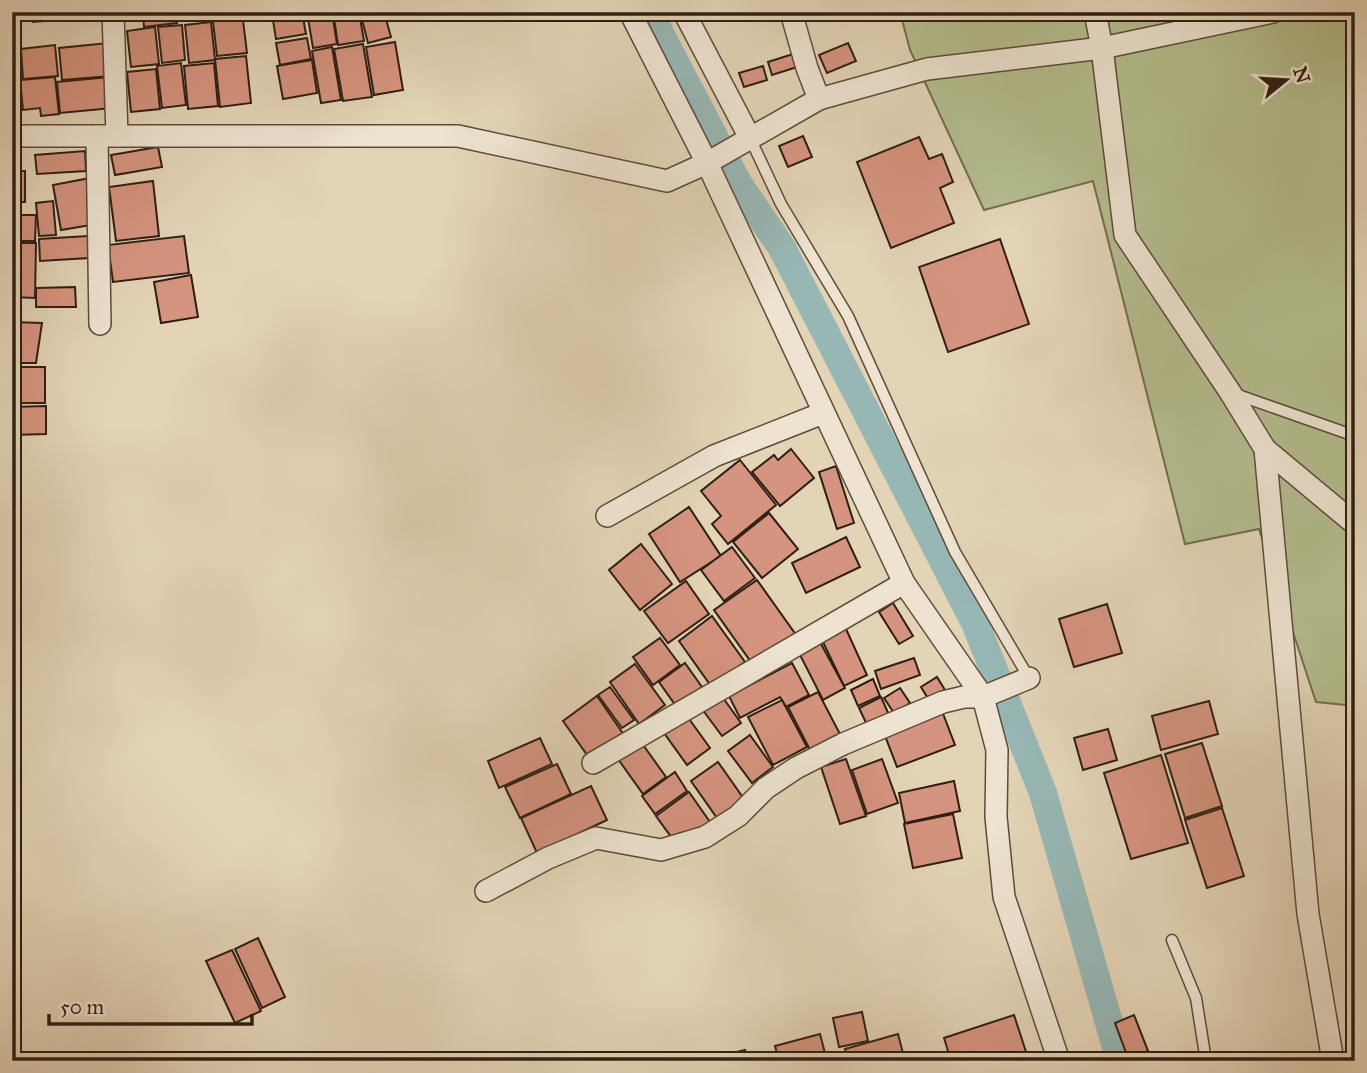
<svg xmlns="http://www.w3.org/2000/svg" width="1367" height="1073" font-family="'IM FELL Great Primer',serif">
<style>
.green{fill:#b4bd8e;stroke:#726e51;stroke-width:2}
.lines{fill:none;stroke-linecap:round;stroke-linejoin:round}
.canal{stroke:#97b7b5;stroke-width:28}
.building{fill:#d5947f;stroke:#301e14;stroke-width:2}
.lane-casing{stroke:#5d4c3c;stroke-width:13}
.street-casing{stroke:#5d4c3c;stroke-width:24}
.lane{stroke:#ede3d0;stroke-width:10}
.street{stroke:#ede3d0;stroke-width:21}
</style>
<rect width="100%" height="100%" fill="#e3d4b6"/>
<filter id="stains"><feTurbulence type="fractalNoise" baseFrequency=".00286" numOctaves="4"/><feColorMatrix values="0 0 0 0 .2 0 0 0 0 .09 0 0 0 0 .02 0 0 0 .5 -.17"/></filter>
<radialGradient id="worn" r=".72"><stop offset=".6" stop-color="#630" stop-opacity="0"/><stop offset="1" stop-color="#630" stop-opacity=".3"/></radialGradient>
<polygon class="green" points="900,12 1355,12 1355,706 1316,702 1259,529 1185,544 1093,181 984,210 910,50"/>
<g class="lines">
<polyline class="canal" points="649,12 738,183 782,248 975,623 1043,793 1120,1061"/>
</g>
<g class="building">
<polygon points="33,12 108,12 108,16 33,22"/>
<polygon points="143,12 176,12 177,23 144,27"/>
<polygon points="180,12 207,12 208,19 181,21"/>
<polygon points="242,12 247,53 217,56 212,13"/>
<polygon points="281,12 302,12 306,34 276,39 272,14"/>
<polygon points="307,12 332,12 337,44 313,48"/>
<polygon points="333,12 359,12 364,41 338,45"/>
<polygon points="360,12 384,12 391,37 368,43"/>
<polygon points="211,22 215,60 189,63 185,25"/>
<polygon points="12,23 18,23 20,58 12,58"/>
<polygon points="182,25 185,60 162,63 158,27"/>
<polygon points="155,27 159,64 131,67 127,31"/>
<polygon points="307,38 311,59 280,65 276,43"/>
<polygon points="395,42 403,90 374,95 366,47"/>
<polygon points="108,43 111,76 62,80 59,48"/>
<polygon points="848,43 856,61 827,73 819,55"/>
<polygon points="363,44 372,97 343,101 334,49"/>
<polygon points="55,45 58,76 23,79 21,49"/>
<polygon points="332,47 341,100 321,103 312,51"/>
<polygon points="793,54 797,67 772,75 768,62"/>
<polygon points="246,56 251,103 220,107 215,59"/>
<polygon points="312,60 317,93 283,99 277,66"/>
<polygon points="12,62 19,62 21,114 12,115"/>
<polygon points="181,63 186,105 162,108 157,66"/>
<polygon points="214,63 218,106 188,109 184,66"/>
<polygon points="763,66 767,80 744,87 739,73"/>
<polygon points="156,69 160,109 131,112 127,72"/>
<polygon points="55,77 59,114 41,116 40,108 23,110 20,80"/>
<polygon points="109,77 112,108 60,113 57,82"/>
<polygon points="803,136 812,157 788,167 779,146"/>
<polygon points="919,137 929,159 942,154 953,182 940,188 954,223 891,248 857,162"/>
<polygon points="158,147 162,167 115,175 111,155"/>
<polygon points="85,151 86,171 37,174 35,155"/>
<rect x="12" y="171" width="13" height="31"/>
<polygon points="90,178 97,224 61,230 53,185"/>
<polygon points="153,181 159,236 116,241 109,187"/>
<polygon points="53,201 56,235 39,236 36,203"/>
<polygon points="12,215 36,215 35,241 12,241"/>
<polygon points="88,236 89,258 40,261 39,239"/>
<polygon points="184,236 189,273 113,282 108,245"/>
<polygon points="1000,239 1029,324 948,352 919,267"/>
<polygon points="12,243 36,243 35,298 12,297"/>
<polygon points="191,275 198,317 161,323 154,282"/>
<polygon points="75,287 76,307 36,307 36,288"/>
<polygon points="12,322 42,323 36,363 12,363"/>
<rect x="12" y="367" width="33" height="36"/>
<polygon points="46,406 46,434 12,435 12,407"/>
<polygon points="791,449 814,478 780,506 752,472 774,455 778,460"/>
<polygon points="740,460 776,505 728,544 712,524 721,516 701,491"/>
<polygon points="836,466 854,523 837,529 819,472"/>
<polygon points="689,507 721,556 680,582 649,534"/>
<polygon points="769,513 798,549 762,578 733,542"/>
<polygon points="846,537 860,567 806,593 792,563"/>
<polygon points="641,544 672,584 640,610 609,570"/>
<polygon points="732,547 755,578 724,601 701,570"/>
<polygon points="757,580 799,639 756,669 714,610"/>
<polygon points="686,581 709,614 668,643 644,611"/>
<polygon points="893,603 913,636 899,644 879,612"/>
<polygon points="1107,604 1122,653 1074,667 1059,619"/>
<polygon points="712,616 745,662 711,686 679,641"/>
<polygon points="846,629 867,675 844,686 822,640"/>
<polygon points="660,638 680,665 653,685 633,657"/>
<polygon points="820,642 845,688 823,700 799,653"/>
<polygon points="914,658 920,675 881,689 875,671"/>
<polygon points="685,663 702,687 676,706 659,682"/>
<polygon points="792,663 809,695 786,707 780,697 740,718 729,696"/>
<polygon points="635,664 665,705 639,724 610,682"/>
<polygon points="937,677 945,690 929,700 921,687"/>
<polygon points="873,679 880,696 858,706 851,690"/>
<polygon points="610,687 634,720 622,728 598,695"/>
<polygon points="900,688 910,703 894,713 884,698"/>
<polygon points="818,692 840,734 810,750 788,707"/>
<polygon points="721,695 741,723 722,736 702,709"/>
<polygon points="597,696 624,735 590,759 563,721"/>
<polygon points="881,697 890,717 868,727 859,708"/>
<polygon points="782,700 807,747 773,765 748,717"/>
<polygon points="1209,701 1218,734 1161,750 1152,716"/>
<polygon points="942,711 955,745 897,767 884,733"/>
<polygon points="687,716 710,748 687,765 664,733"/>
<polygon points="1108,729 1117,760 1083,770 1074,738"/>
<polygon points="750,735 773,767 752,783 728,751"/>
<polygon points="540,738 552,764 499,788 488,761"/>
<polygon points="641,742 666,777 643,794 618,759"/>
<polygon points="1202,743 1222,806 1185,818 1165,754"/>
<polygon points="1161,755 1188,843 1131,859 1104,773"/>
<polygon points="846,759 866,816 840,824 821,767"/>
<polygon points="882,759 898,803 867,814 852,770"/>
<polygon points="718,762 744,799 717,818 691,781"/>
<polygon points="557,764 571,794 520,818 505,787"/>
<polygon points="675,772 687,791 655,814 642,796"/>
<polygon points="954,781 960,811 905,823 899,793"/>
<polygon points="591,786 607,820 537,853 521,818"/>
<polygon points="689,792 710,822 677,845 656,816"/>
<polygon points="1222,808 1244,876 1207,888 1185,820"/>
<polygon points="953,814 962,858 913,868 904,824"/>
<polygon points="258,938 285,997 262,1008 235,949"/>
<polygon points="232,950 261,1011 235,1023 206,961"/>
<polygon points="862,1012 868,1041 839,1047 833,1018"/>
<polygon points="1014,1015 1029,1061 951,1061 944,1038"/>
<polygon points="1134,1015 1148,1051 1128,1058 1115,1023"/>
<polygon points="820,1034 827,1061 779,1061 775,1046"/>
<polygon points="898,1034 905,1061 848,1061 845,1049"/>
<polygon points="745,1050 748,1061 713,1061 712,1058"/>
</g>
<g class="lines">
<defs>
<g id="lane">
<polyline points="750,138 781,204 848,316 955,552 1029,678"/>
<polyline points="1235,394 1355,436"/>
<polyline points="1172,940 1196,998 1206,1061"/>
</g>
<g id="street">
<polyline points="113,12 117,136"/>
<polyline points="630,12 707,163 904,583 983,697 997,750 996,817 1004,897 1059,1061"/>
<polyline points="684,12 750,138"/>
<polyline points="791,12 807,68 819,99"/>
<polyline points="1095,12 1102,48 1125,235 1230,392 1265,449 1308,914 1333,1061"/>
<polyline points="12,136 458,136 667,181 707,163 819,99 927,69 1102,48 1273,12"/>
<polyline points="97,136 100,324"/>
<polyline points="1265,449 1355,524"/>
<polyline points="607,516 714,456 823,413"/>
<polyline points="593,763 904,583"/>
<polyline points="486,891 548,858 596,838 661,850 705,837 738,816 766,788 796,768 843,744 943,702 964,697 983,697 1029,678"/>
</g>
</defs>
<use href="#lane" class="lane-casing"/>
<use href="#street" class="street-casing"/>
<use href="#lane" class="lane"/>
<use href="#street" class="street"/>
</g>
<rect width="1367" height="1073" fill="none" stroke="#e3d4b6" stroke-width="42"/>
<rect x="14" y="14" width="1339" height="1045" fill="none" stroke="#301e14" stroke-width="3.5"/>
<rect x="21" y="21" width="1325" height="1031" fill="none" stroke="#301e14" stroke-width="2"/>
<g transform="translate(1286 80) rotate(72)" stroke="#ede3d0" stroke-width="5" paint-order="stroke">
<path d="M0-5L12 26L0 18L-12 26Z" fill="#301e14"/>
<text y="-10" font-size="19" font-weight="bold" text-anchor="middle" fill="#301e14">N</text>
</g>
<path d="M49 1014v10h203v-10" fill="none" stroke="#301e14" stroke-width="3.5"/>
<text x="60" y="1014" font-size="21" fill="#301e14" stroke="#ede3d0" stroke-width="5" paint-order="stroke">50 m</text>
<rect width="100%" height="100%" filter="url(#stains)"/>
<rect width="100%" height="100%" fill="url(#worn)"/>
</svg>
